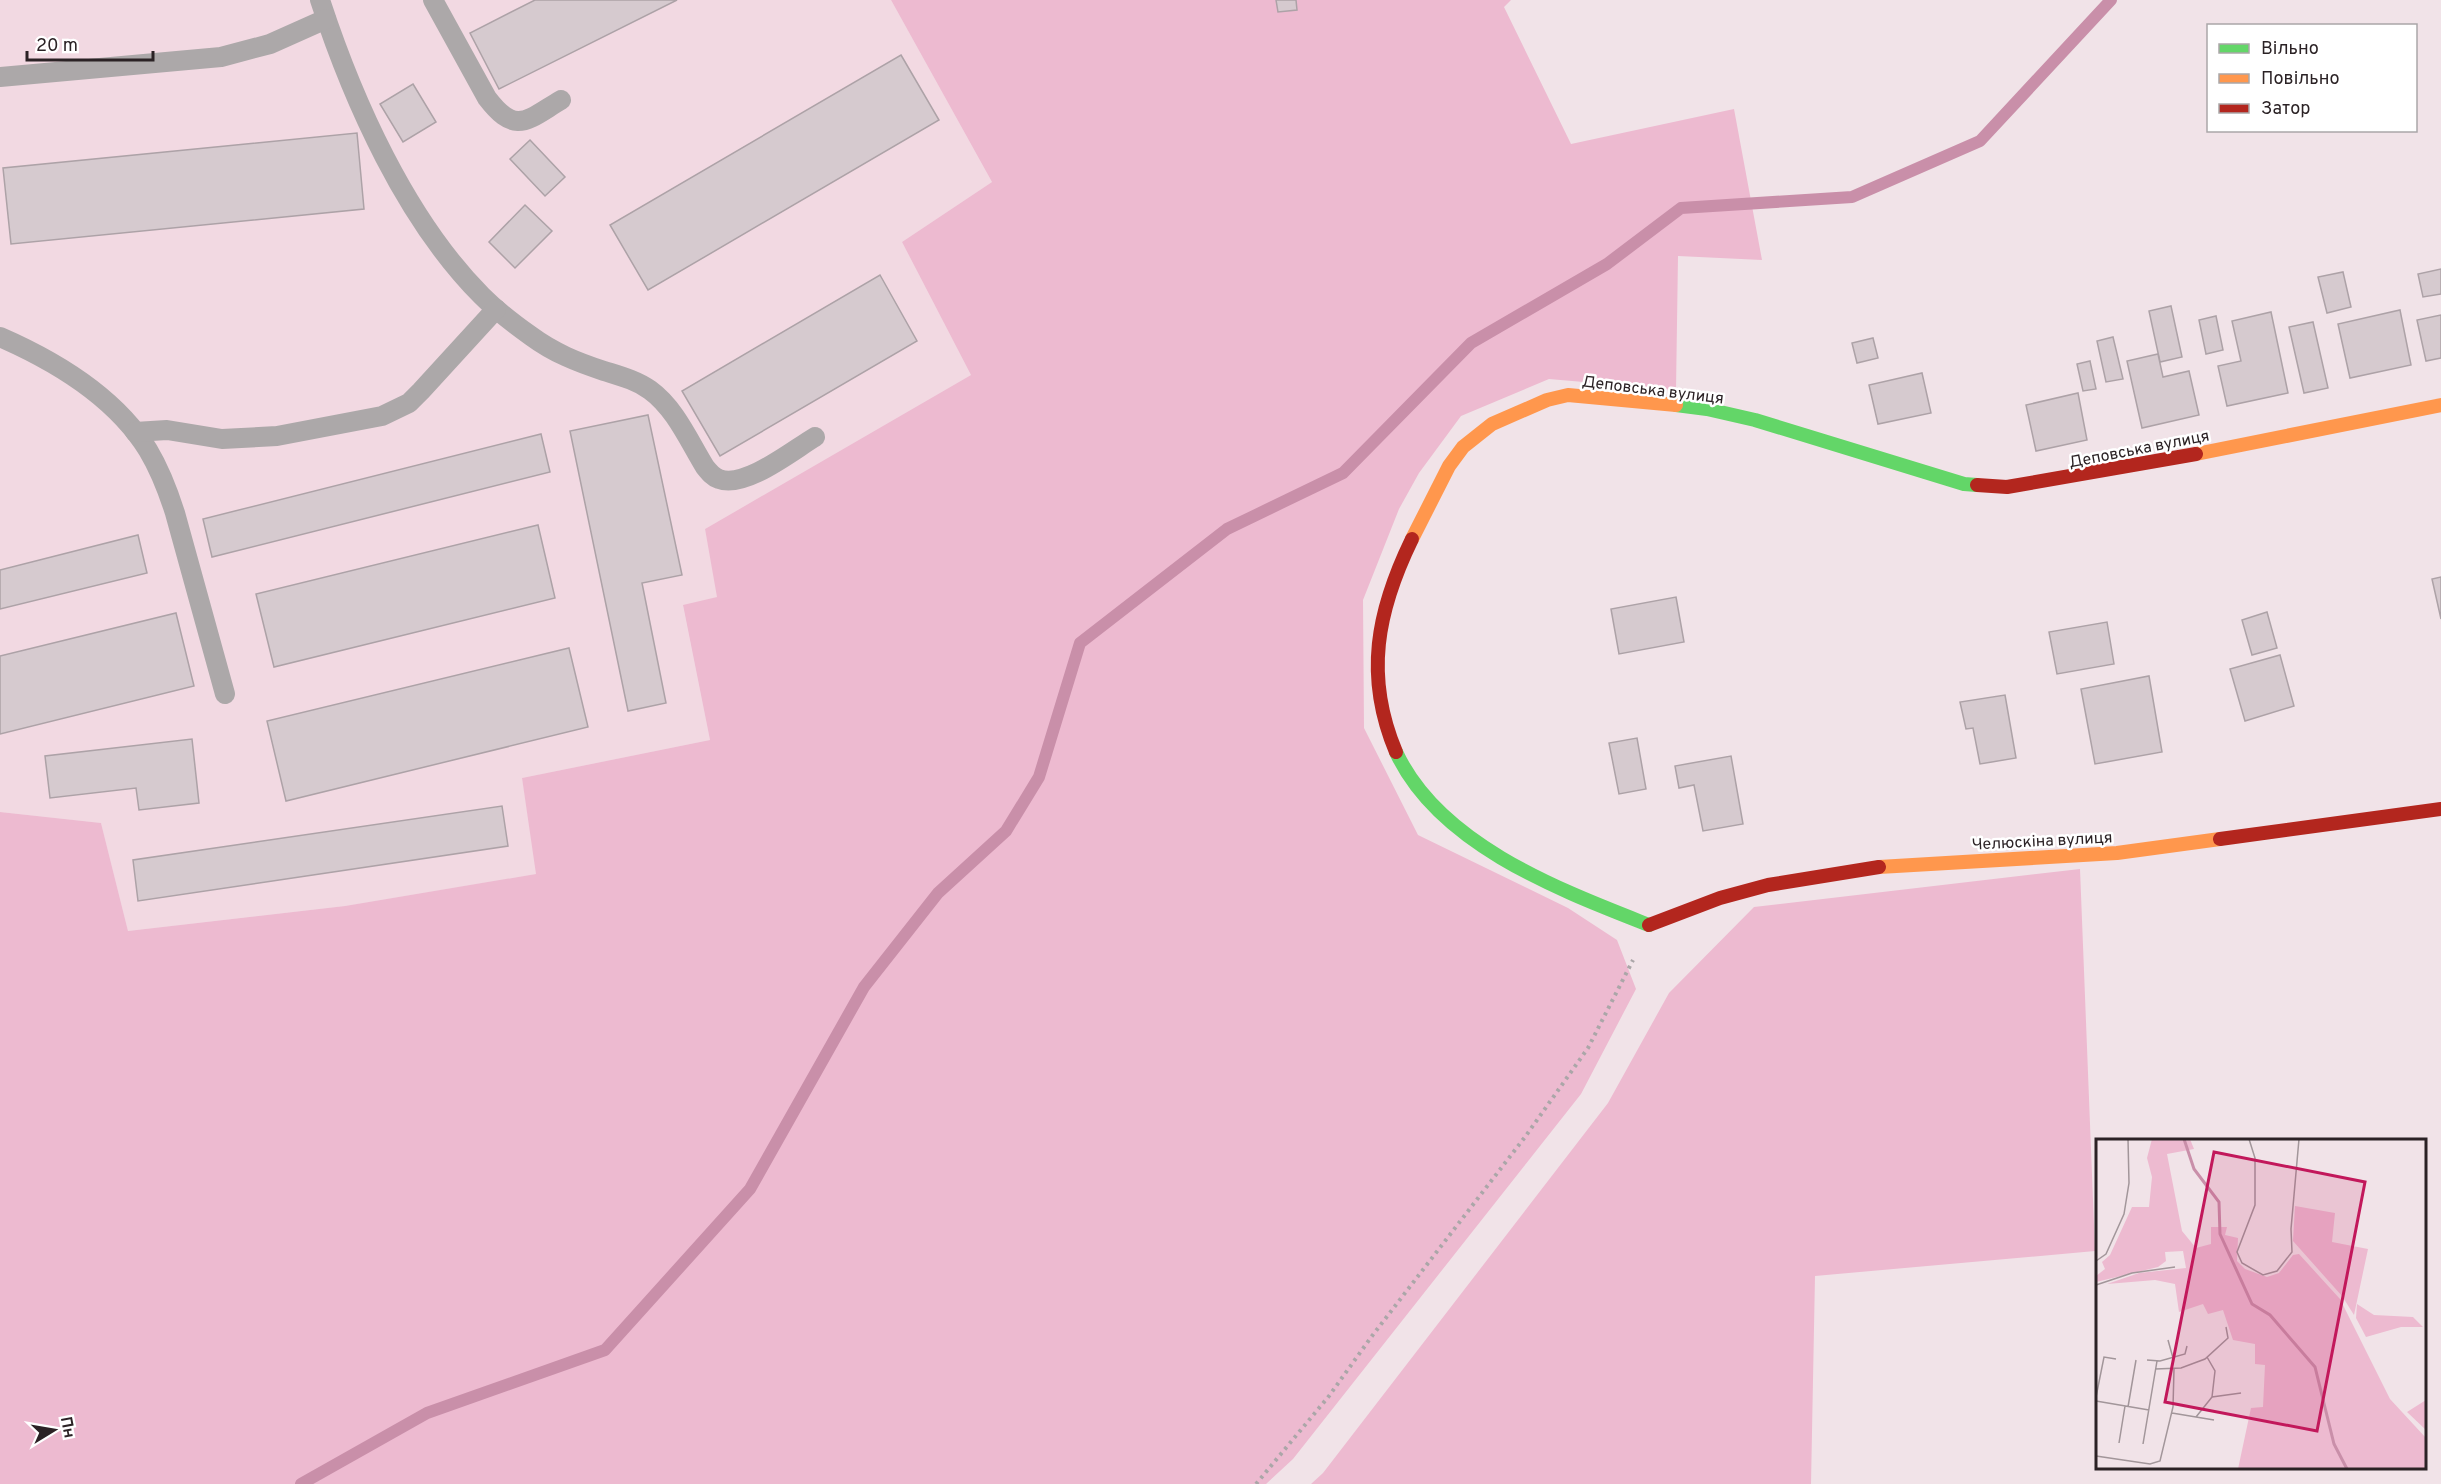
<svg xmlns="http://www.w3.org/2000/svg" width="2441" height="1484" font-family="Overpass,sans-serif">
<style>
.built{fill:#f2d9e2}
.green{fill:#edbad0}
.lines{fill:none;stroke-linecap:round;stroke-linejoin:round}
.stream{stroke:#c98fa9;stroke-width:12}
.building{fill:#d6cacf;stroke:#ada2a7;stroke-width:1.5}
.path{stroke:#aba6a8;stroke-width:4;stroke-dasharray:3 4.5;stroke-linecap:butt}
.lane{stroke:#aca8a9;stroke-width:20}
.fast{stroke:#63d668;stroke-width:14}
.slow{stroke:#ff974d;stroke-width:14}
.jam{stroke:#b3261e;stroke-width:14}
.labels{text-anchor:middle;stroke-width:5;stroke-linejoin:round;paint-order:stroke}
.street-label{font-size:16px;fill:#2b2225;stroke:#fff}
.inset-river{fill:none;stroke:#c98fa9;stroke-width:3}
.inset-road{fill:none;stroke:#a2969a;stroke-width:1.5}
.view{fill:#c2185b;fill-opacity:0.15;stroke:#c2185b;stroke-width:3}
.inset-edge{fill:none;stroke:#2b2225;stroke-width:3}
</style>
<rect width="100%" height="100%" fill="#f1e3e8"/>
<polygon class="built" points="0,0 891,0 992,182 902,242 971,375 705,529 718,597 683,606 710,740 522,778 537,874 345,906 128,931 101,823 0,812"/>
<g class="green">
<polygon points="891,0 1511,0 1504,7 1571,144 1734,109 1762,260 1678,256 1676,390 1549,379 1461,416 1419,473 1399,509 1363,600 1364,728 1418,835 1568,908 1617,940 1636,989 1581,1094 1293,1459 1266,1484 0,1484 0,812 101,823 128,931 345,906 536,874 522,778 710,740 683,605 717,597 705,529 971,375 902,242 992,182"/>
<polygon points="2080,869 2095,1251 1815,1276 1811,1484 1311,1484 1323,1473 1608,1103 1669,993 1754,907"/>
</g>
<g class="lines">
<polyline class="stream" points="301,1484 427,1413 605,1350 750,1189 864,987 938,893 1006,831 1039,777 1080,643 1227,529 1343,473 1471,343 1607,264 1681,208 1852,197 1980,141 2111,0"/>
</g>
<g class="building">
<polygon points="535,0 677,0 499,89 470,33"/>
<polygon points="1276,0 1296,0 1297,10 1278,12"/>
<polygon points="901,55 939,120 648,290 610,225"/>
<polygon points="413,84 436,122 403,142 380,104"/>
<polygon points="357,133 364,209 11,244 3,168"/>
<polygon points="530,140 565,177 545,196 510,159"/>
<polygon points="525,205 552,231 515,268 489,242"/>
<polygon points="2441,269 2441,294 2423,297 2418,274"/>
<polygon points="2343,272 2351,307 2327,313 2318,277"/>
<polygon points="880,275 917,341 720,456 682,391"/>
<polygon points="2171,306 2182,357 2160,362 2149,311"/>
<polygon points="2400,310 2411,365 2350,378 2338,324"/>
<polygon points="2271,312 2288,393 2227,406 2218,366 2241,361 2232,321"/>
<polygon points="2441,315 2441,358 2426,361 2417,320"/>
<polygon points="2216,316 2223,350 2206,354 2199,320"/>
<polygon points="2313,322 2328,388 2304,393 2289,327"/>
<polygon points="2113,337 2123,379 2106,382 2097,341"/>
<polygon points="1873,338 1878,358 1857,363 1852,343"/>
<polygon points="2158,354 2163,377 2189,371 2199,415 2142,428 2127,361"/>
<polygon points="2090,361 2096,389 2083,391 2077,364"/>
<polygon points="1922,373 1931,413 1878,424 1869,385"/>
<polygon points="2078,393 2087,440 2036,451 2026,405"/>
<polygon points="648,415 682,575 642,583 666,703 628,711 570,431"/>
<polygon points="541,434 550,472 212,557 203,519"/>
<polygon points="538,525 555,598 274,667 256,594"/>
<polygon points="138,535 147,573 0,609 0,570"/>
<polygon points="2441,577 2441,619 2432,579"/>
<polygon points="1676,597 1684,642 1619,654 1611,609"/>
<polygon points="2267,612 2277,648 2252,655 2242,620"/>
<polygon points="176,613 194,686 0,734 0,656"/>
<polygon points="2107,622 2114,664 2057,674 2049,632"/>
<polygon points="569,648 588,727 286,801 267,721"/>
<polygon points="2280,655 2294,706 2245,721 2230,669"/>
<polygon points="2149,676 2162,752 2095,764 2081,689"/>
<polygon points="2005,695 2016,758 1980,764 1973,728 1966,729 1960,702"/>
<polygon points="1637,738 1646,789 1619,794 1609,743"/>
<polygon points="192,739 199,803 139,810 136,788 50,798 45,756"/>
<polygon points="1731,756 1743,824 1703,831 1694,785 1679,788 1675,766"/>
<polygon points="502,806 508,846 138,901 133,860"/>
</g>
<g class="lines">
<polyline class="path" points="1256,1484 1329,1396 1372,1336 1525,1137 1588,1048 1633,960"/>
<g class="lane">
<path d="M320,0C353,101 406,220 482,296C497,311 514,324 531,336C554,353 577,362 604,371C620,376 636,380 650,390C675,408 689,441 705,467C709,472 713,477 719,479C745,489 793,450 815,437"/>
<path d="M433,0L487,98C516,136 527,120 561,100"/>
<polyline points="0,77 221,57 270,44 326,19"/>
<path d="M0,337C55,361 116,398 148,450C160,470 168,491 175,513L225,694"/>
<polyline points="135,432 167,430 222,439 277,436 382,416 409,403 421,391 496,309"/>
</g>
<g class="fast">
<polyline points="1676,405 1707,409 1755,420 1964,484 1977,485"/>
<path d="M1396,752C1439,845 1560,890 1649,925"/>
</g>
<g class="slow">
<polyline points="2196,454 2441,405"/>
<polyline points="1412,539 1449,466 1463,447 1492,424 1547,400 1568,395 1676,405"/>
<polyline points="1879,867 2117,853 2220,839"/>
</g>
<g class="jam">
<polyline points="1977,485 2007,487 2196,454"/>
<path d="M1396,752C1364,676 1377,611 1412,539"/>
<polyline points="2220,839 2441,809"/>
<polyline points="1649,925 1720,898 1768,885 1879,867"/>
</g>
</g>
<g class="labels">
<g class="street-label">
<text transform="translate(1653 389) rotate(7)" y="6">Деповська вулиця</text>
<text transform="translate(2139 448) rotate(-11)" y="6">Деповська вулиця</text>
<text transform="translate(2042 840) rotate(-3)" y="6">Челюскіна вулиця</text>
</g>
</g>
<g transform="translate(2096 1139)">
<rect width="330" height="330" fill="#f1e3e8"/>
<path d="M56,0H94L98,10L71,15L86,92L100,109L115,105V88H131L129,96L142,99L141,122L149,130L171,138L183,134L197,116L203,115L244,160L294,260L330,299V330H142L155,269L167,268L169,226L159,225V205L137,201L127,171L112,175L107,165L83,173L79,145L59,141L11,145L43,134L90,129L87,112L69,113L70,122L62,128L0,143V137L9,130L6,123L14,116L36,68H53L56,38L51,19ZM199,67L239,74L236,103L272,110L258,176L246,157L197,102ZM261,165L278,176L317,178L327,188H305L270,198L260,179ZM330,261V291L311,273Z" fill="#edbad0"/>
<path class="inset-river" d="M88,0L98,30L123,63L124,95L156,165L174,176L219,228L238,305L251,330"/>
<path class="inset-road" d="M153,0L159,19V66L141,113L146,124L167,136L181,132L196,113L195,90L203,0M0,122L10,115L28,75L33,44L32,0M0,146L36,134L79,128M72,201L77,219M111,218L119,232L116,258M51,221L64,222L89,215L91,207M59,230L85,229L109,220L132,199L130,188M0,258L8,218L20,220M0,262L53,271M32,268L40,221M76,274L118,281M100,278L116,258L145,254M23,304L29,267M47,305L61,222M0,317L54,325L64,322L77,268L78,230"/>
<path class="view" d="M118,13L269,43L221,292L69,263Z"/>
<rect width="330" height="330" class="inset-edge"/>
</g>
<rect x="2207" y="24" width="210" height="108" fill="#ffffff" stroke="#aaa7a8" stroke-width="1.5"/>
<rect x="2219" y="44" width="30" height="9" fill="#63d668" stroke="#aaa7a8" stroke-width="1.5"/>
<text x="2261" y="54" font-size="18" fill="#2b2225">Вільно</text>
<rect x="2219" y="74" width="30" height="9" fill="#ff974d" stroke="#aaa7a8" stroke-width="1.5"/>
<text x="2261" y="84" font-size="18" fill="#2b2225">Повільно</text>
<rect x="2219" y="104" width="30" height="9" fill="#b3261e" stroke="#aaa7a8" stroke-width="1.5"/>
<text x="2261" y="114" font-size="18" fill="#2b2225">Затор</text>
<g transform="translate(54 1430) rotate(79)" stroke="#ffffff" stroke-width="4.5" paint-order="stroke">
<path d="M0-4.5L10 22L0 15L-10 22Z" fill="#2b2225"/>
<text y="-9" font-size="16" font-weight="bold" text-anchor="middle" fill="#2b2225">Пн</text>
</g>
<path d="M27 51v9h126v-9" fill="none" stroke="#2b2225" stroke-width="3"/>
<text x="36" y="51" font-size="18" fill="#2b2225" stroke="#ffffff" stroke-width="4.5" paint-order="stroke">20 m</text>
</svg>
